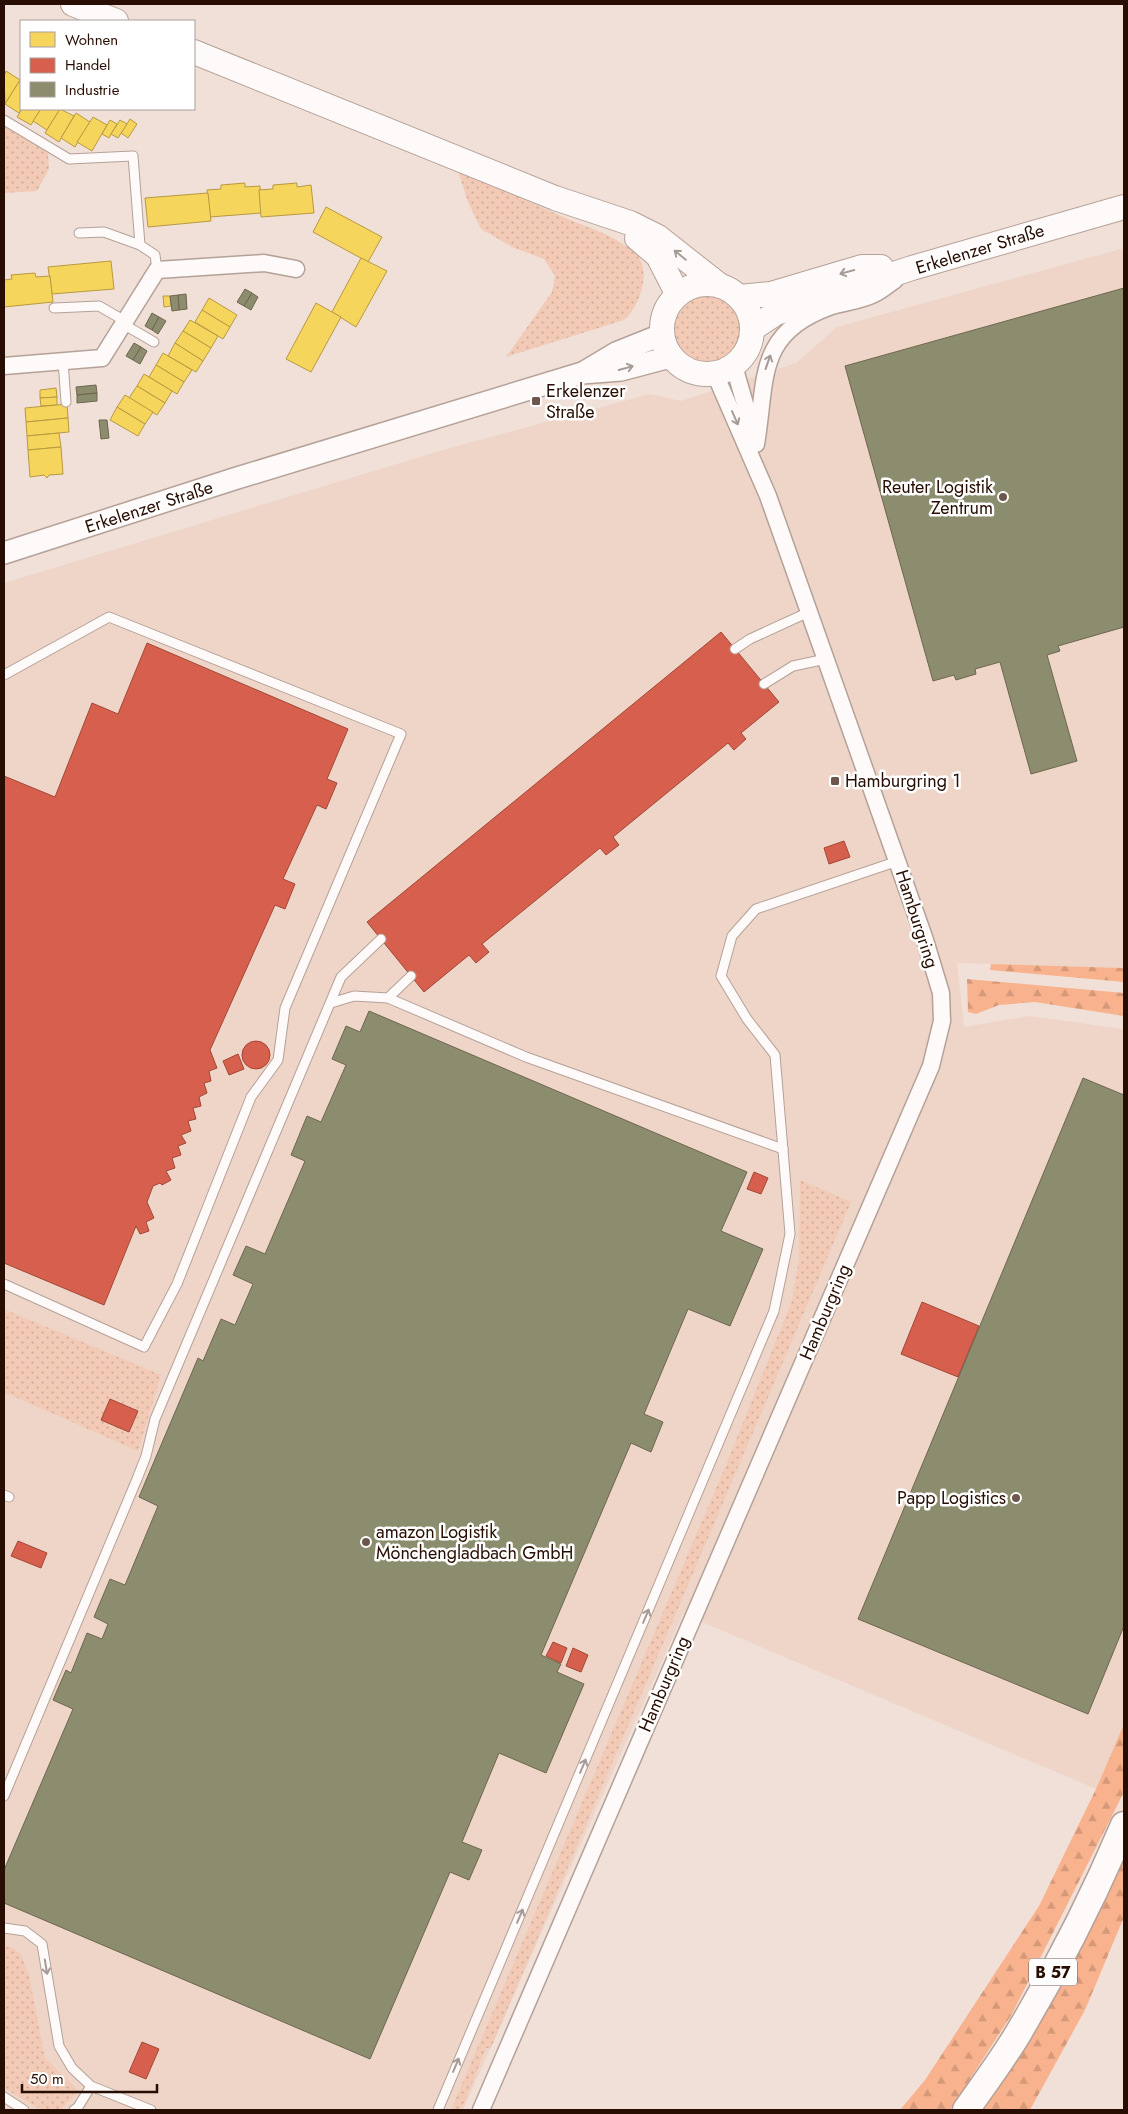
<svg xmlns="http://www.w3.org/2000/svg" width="1128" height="2114" font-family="Jost,sans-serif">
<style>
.built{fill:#eed5c8}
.grass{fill:url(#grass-dots)}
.forest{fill:url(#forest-firs)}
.homes{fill:#f6d55c;stroke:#b89941}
.shops{fill:#d6604d;stroke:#a24736}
.industry{fill:#8c8c6e;stroke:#6e664e}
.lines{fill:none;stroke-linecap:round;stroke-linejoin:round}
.service-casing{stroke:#b5a197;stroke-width:11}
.minor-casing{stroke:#b5a197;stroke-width:19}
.tertiary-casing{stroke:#b5a197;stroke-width:24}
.secondary-casing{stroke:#b5a197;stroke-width:26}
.primary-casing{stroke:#b5a197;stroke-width:29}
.service{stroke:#fdfaf9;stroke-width:9}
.minor{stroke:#fdfaf9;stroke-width:16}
.tertiary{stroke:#fdfaf9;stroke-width:21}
.secondary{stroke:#fdfaf9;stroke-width:24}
.primary{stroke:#fdfaf9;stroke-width:26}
.oneway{stroke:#a79b96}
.poi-dot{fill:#6d574d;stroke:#fff;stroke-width:2}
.labels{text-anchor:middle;stroke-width:5;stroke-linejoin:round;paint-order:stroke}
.shield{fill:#fff;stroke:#68564e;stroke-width:1}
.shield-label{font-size:16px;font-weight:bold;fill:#270d02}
.street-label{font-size:18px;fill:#270d02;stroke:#fff}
.poi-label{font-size:18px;fill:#270d02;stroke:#fff;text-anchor:start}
</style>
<defs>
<pattern id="grass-dots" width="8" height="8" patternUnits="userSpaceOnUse" patternTransform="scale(1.25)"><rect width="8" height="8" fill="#f2cab6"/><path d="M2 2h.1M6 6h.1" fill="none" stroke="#d0ac9b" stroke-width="1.8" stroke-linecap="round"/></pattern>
<pattern id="forest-firs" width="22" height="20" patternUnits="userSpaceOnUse" patternTransform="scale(1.25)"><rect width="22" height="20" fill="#f8b38e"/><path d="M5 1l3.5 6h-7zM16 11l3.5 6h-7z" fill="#d59979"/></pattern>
</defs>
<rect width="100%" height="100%" fill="#f0e0d8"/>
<polygon class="built" points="1124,248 1124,968 957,963 964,1027 1029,1016 1124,1029 1124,1724 1096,1789 683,1614 463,2110 4,2110 4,583 453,447 650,394 681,401 796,363 837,327"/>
<g class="grass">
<polygon points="4,126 48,153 49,169 37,191 4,193"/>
<path d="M458,171C495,187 531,203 568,219C590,228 618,237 636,254C652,270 640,307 624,320L506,357L552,292L555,276L544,259L512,247L481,229L468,202Z"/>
<circle cx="706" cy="330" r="35"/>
<polygon points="800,1180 851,1202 491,2048 486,2048 465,2102 459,2110 451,2110 726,1465 792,1301 799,1259"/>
<polygon points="4,1309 161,1375 138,1451 4,1392"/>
<polygon points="4,1946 14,1948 21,1955 29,1975 45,2058 79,2091 60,2110 42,2110 4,2088"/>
</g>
<g class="forest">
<polygon points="991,964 1124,968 1124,982 990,970"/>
<polygon points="967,979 1124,993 1124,1016 1035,1002 999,1005 976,1014 968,1012"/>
<polygon points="1124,1724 1124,1792 1012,2014 950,2110 900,2110 925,2080 1039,1906 1096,1789"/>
<polygon points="1124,1850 1124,1917 1085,2010 1030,2110 981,2110"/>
</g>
<g class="homes">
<polygon points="6,71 20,80 5,104 4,76"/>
<polygon points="20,80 22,109 19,113 5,104"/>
<polygon points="22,109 41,109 31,125 17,117"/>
<polygon points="41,109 60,109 47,130 33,121"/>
<polygon points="60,109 74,116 59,142 45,133"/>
<polygon points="76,113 90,122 75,147 61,138"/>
<polygon points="93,117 107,125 92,151 77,142"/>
<polygon points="130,119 137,124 128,138 121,133"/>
<polygon points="110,120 117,124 109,138 102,134"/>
<polygon points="120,120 127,124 118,138 111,134"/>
<polygon points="245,183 245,187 260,186 261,213 210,217 207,190 221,189 221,185"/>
<polygon points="297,183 297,187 311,185 314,213 261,217 259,190 273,189 273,185"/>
<polygon points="208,193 211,221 148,227 145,198"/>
<polygon points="326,207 382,237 368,262 313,232"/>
<polygon points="361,258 387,271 356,327 332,312"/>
<polygon points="111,261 114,289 52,294 48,267"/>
<polygon points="35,273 36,277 50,276 53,302 4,307 4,280 12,279 11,275"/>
<polygon points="163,296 170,296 171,306 164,307"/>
<polygon points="209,298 237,315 230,327 202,310"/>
<polygon points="316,303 341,317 311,372 286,359"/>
<polygon points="202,310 230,327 223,339 195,322"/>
<polygon points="190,320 218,336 211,348 183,331"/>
<polygon points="183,331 211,348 203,361 175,343"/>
<polygon points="175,343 203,361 196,372 168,356"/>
<polygon points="163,353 192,370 184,382 156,365"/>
<polygon points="156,365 184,382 177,394 149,377"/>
<polygon points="144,374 172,391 165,403 137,386"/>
<polygon points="137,386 165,403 157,415 129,398"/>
<polygon points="56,388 57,397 40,398 40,390"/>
<polygon points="125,395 153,412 145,424 117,407"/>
<polygon points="57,397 57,405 41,406 40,398"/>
<polygon points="67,404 68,418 26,422 25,408"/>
<polygon points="117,407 145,424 138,436 110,420"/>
<polygon points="68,418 69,432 27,436 26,422"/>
<polygon points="59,433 61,447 28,450 27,436"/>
<polygon points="61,447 63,474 49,475 47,478 44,475 30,477 28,450"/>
</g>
<g class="shops">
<polygon points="721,632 779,702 741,733 746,739 734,750 728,743 613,837 619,845 606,855 600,848 482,944 489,952 476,963 469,955 424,992 367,922"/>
<polygon points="147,643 348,729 327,779 337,783 326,809 317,805 283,879 295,884 285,909 275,905 210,1050 217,1068 209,1071 211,1081 204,1083 207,1093 199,1097 201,1106 193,1108 196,1119 188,1121 191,1131 181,1135 186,1143 178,1146 181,1155 172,1158 175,1168 166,1171 171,1180 162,1185 160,1183 153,1186 147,1202 154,1218 146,1222 149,1231 140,1234 136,1226 104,1305 4,1263 4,776 55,797 92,703 118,714"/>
<polygon points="844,841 850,857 829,864 824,848"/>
<circle cx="256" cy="1055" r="14"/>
<polygon points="238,1054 244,1069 229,1075 223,1061"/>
<polygon points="754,1172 768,1178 761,1194 747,1189"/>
<polygon points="922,1302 979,1326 958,1377 901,1354"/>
<polygon points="110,1399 138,1411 129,1432 101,1420"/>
<polygon points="18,1541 47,1553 41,1568 11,1556"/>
<polygon points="553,1642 567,1648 561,1663 546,1656"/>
<polygon points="573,1648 588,1655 581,1672 566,1666"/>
<polygon points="142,2042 159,2049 146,2079 129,2072"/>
</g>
<g class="industry">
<polygon points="1124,288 1124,627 1058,646 1060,651 1047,655 1077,761 1031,774 1000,662 975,669 976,674 956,680 954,675 933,681 845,366"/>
<polygon points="245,289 252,293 244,306 237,302"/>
<polygon points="252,293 258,297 251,310 244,306"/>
<polygon points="186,294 187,309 179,310 178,295"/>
<polygon points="178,295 179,310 172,311 170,296"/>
<polygon points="152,313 159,317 152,330 145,326"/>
<polygon points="159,317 166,321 158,334 152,330"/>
<polygon points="134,343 141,347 133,360 126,356"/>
<polygon points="141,347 147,351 140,364 133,360"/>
<polygon points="96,385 97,393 77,395 76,387"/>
<polygon points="97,393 97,401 77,403 77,395"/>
<polygon points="99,420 107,420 109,438 101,439"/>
<polygon points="369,1011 747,1172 721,1231 763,1249 730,1326 688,1309 644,1414 663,1422 651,1452 631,1443 541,1655 561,1664 557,1672 584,1684 546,1773 499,1753 462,1842 482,1850 469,1880 450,1872 370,2059 4,1903 4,1870 73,1709 53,1700 66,1670 71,1673 87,1633 102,1639 108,1624 94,1617 110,1579 125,1585 158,1506 139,1497 198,1358 203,1361 221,1319 235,1325 253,1284 233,1275 246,1246 265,1254 305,1161 291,1155 307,1116 321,1122 346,1065 332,1059 346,1026 360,1032"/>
<polygon points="1083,1078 1124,1095 1124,1626 1088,1714 858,1619"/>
</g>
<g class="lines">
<defs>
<g id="service">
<polyline points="4,120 69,159 133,156 140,245 155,255 157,270"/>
<polyline points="79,233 104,232 140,245"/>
<polyline points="54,308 99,306 125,321"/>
<polyline points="123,324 154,342"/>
<polyline points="63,361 66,402"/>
<polyline points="735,649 750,639 809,612"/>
<polyline points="4,675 109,617 401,734 285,1008 278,1060 251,1097 177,1284 144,1347 4,1284"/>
<polyline points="764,684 793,666 826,659"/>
<polyline points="388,998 411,976"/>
<polyline points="331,1003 354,996 388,998 526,1057 783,1149"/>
<polyline points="4,1495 9,1497"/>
<polyline points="4,1796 137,1479 146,1456 155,1419 341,977 381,939"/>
<polyline points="4,1928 25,1931 42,1944 59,2046 72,2068 91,2086 151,2110"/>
<polyline points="4,2097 24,2110"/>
<polyline points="74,2110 78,2107 91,2086"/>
<polyline points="438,2110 774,1311 790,1234 775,1055 747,1019 721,976 732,936 756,909 898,861"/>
</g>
<g id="minor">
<polyline points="4,366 102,358 157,270 264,263 296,269"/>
<polyline points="734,366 754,435"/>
<path d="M756,444C767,381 755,334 829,307C844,302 862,301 876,293C883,289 889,284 895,280"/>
<polyline points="481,2110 931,1066 942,1021 941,993 925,940 768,496 715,374"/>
</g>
<g id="tertiary">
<polyline points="586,371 616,353 661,335"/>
<polyline points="4,553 234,479 582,373 621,370 670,357"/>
</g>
<g id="secondary">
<polyline points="73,4 116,21"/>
<polyline points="194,52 555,198 630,223 658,237 719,285"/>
<polyline points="637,238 658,256 677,293"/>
<circle cx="707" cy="329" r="45"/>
<polyline points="739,297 771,294 862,267 881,267"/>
<polyline points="752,329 776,313 860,285 912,268 1124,207"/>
</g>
<path id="primary" d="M966,2110C984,2084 1003,2059 1019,2032C1059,1965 1094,1896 1124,1825"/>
</defs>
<use href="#service" class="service-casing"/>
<use href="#minor" class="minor-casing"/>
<use href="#tertiary" class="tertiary-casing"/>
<use href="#secondary" class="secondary-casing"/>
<use href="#primary" class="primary-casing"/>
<use href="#service" class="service"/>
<use href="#minor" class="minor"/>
<use href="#tertiary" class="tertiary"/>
<use href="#secondary" class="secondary"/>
<use href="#primary" class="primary"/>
</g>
<defs><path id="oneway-shaft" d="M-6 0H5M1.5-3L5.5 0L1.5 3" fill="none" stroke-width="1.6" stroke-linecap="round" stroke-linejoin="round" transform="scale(1.25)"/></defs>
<g class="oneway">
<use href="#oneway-shaft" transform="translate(680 255) rotate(-141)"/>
<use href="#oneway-shaft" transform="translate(847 272) rotate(165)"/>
<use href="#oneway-shaft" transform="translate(768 362) rotate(-71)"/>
<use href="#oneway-shaft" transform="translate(626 368) rotate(-15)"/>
<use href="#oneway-shaft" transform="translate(735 418) rotate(66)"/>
<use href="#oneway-shaft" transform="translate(646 1616) rotate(-67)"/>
<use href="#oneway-shaft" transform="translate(583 1766) rotate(-67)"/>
<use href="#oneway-shaft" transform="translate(520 1916) rotate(-67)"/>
<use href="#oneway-shaft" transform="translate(46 1967) rotate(81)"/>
<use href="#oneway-shaft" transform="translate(456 2065) rotate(-67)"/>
</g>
<g class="poi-dot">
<rect x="531" y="396" width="10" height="10" rx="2.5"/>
<circle cx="1003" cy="497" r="5"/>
<rect x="830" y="776" width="10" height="10" rx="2.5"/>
<circle cx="1016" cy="1498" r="5"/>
<circle cx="366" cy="1542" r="5"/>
</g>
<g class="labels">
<rect class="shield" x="1029" y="1958.5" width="48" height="27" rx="4"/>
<g class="shield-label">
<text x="1053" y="1978">B 57</text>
</g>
<g class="street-label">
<text transform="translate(980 249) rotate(-17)" y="6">Erkelenzer Straße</text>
<text transform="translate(149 507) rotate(-18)" y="6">Erkelenzer Straße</text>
<text transform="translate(917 919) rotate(72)" y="6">Hamburgring</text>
<text transform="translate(825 1312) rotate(-67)" y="6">Hamburgring</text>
<text transform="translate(664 1684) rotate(-67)" y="6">Hamburgring</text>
</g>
<g class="poi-label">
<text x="546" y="397">Erkelenzer<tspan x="546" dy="21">Straße</tspan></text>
<text x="993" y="493" text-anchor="end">Reuter Logistik<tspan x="993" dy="21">Zentrum</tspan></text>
<text x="845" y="787">Hamburgring 1</text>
<text x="1006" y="1504" text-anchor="end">Papp Logistics</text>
<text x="376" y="1538">amazon Logistik<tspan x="376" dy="21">Mönchengladbach GmbH</tspan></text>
</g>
</g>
<rect width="1128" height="2114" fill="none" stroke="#270d02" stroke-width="10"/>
<rect x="20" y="20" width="175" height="90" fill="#ffffff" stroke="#a99e9a"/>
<rect x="30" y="32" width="25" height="15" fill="#f6d55c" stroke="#a99e9a"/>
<text x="65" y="45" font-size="15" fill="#270d02">Wohnen</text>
<rect x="30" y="58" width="25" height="15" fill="#d6604d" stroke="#a99e9a"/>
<text x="65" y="70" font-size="15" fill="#270d02">Handel</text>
<rect x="30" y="82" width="25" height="15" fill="#8c8c6e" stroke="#a99e9a"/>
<text x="65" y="95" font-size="15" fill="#270d02">Industrie</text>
<path d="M22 2084v8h135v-8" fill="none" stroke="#270d02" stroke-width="2.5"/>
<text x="30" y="2084" font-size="15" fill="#270d02" stroke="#ffffff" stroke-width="4" paint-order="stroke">50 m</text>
</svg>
